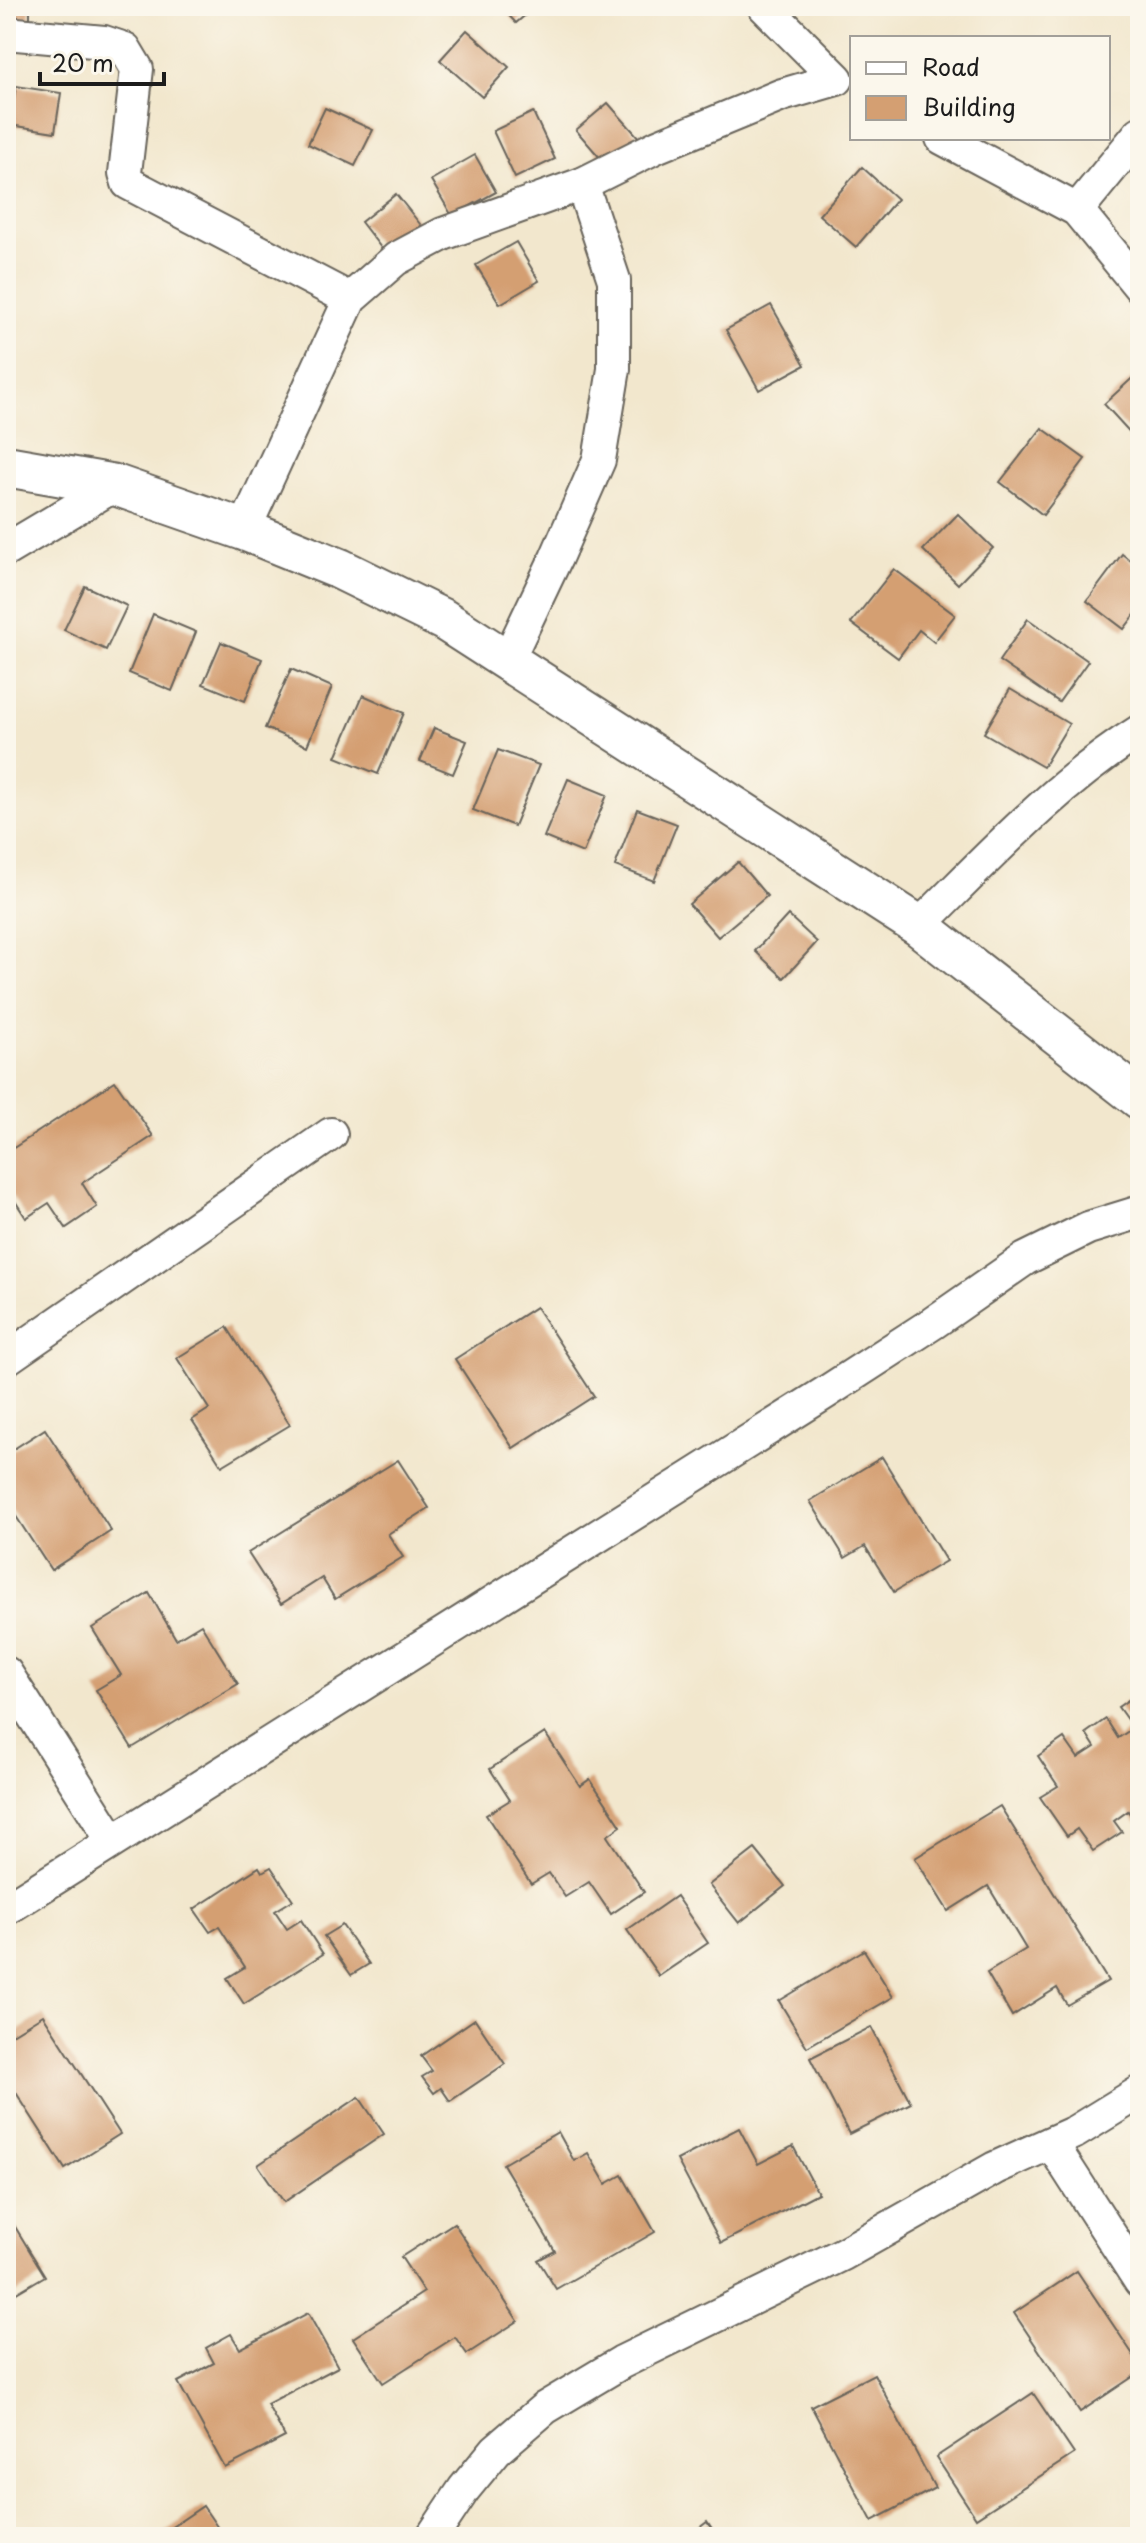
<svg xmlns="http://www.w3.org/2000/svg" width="1146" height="2543" font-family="'Playpen Sans',sans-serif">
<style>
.building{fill:#d49f72}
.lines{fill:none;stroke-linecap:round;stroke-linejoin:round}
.minor-casing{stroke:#67635a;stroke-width:36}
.tertiary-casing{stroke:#67635a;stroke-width:44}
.minor{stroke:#fff;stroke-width:32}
.tertiary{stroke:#fff;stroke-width:40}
</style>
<rect width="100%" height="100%" fill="#fbf7ec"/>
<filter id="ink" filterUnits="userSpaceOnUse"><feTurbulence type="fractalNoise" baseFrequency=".0125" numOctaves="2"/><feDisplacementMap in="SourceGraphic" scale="16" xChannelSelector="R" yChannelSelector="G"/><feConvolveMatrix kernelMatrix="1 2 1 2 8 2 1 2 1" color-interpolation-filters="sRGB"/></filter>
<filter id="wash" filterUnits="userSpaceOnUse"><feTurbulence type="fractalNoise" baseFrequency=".006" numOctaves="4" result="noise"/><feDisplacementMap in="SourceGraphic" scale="32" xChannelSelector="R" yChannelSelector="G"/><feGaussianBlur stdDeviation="1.8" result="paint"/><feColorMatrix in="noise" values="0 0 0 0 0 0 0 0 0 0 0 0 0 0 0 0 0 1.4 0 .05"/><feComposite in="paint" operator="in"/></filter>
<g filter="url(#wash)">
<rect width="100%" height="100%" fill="#f2e7cd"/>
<g id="blocks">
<g class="building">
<rect x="6" y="6" width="24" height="12"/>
<polygon points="500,6 536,6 516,23"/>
<polygon points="467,30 509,67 482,97 440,60"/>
<polygon points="16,86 61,93 55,132 10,125"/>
<polygon points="608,103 640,139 608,167 576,130"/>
<polygon points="325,108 373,130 355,166 308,144"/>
<polygon points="533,112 555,159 515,178 493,131"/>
<polygon points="475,155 496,192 452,216 431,180"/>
<polygon points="862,167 897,199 856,247 819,215"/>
<polygon points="396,194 428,234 392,262 361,222"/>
<polygon points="516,242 539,281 500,304 476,265"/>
<polygon points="771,305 805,365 759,390 726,330"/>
<polygon points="1140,371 1140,435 1136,439 1104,404"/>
<polygon points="1042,428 1085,459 1043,515 1000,482"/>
<polygon points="958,514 993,548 958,584 923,550"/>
<polygon points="1122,554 1140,568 1140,608 1124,629 1087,601"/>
<polygon points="894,569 955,615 934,642 919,630 898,658 851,623"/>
<polygon points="85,586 127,606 106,650 64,630"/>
<polygon points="153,614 196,632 172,691 129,673"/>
<polygon points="1028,619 1088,661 1059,702 999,661"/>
<polygon points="221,642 262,659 245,701 203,684"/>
<polygon points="291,669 332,687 307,746 265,728"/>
<polygon points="1010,689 1069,724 1043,767 984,733"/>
<polygon points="363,695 404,713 378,774 336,757"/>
<polygon points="434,728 467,741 453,774 420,761"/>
<polygon points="498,750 539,765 514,826 473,810"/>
<polygon points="568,779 607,795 583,853 544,837"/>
<polygon points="637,809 677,824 654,881 615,866"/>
<polygon points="738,862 767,896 718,937 689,904"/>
<polygon points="788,915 817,942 784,978 755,951"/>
<polygon points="115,1081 153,1136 82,1183 97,1207 66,1228 49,1203 26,1218 6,1187 6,1153"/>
<polygon points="536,1307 594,1396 513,1448 455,1359"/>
<polygon points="227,1327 290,1425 222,1466 192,1420 209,1409 177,1358"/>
<polygon points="45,1429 111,1531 51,1570 6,1501 6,1454"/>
<polygon points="882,1457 946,1561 894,1592 865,1546 845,1558 810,1501"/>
<polygon points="398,1460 429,1508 388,1534 403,1557 335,1599 322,1578 281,1604 248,1553"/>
<polygon points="149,1593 176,1639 201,1624 238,1684 132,1748 96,1690 121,1675 92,1628"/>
<polygon points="1140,1692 1140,1821 1136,1823 1128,1811 1114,1821 1122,1832 1093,1851 1077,1829 1067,1836 1040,1797 1058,1786 1038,1756 1064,1738 1078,1758 1095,1747 1086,1733 1106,1719 1118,1738 1133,1728 1118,1707"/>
<polygon points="545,1733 580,1786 590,1779 621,1826 607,1836 644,1892 611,1914 589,1882 565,1897 549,1873 531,1884 486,1815 510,1800 490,1769"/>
<polygon points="1000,1806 1108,1981 1067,2005 1057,1988 1012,2016 987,1973 1026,1949 988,1886 948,1911 915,1858"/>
<polygon points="755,1849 785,1886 739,1923 709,1885"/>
<polygon points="259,1867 262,1872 271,1867 293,1900 275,1911 287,1929 301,1920 323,1954 244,2004 227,1978 245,1967 219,1927 210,1932 194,1909"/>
<polygon points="676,1896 708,1943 659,1976 627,1930"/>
<polygon points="342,1925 369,1964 351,1975 324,1936"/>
<polygon points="864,1950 893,1997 807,2047 779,2001"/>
<polygon points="43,2015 120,2134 65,2169 6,2077 6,2038"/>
<polygon points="475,2019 505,2064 450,2101 441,2088 434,2093 422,2077 432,2071 421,2056"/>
<polygon points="871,2027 911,2103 849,2134 810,2058"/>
<polygon points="359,2097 384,2134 284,2202 258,2165"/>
<polygon points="739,2128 758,2164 793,2146 818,2193 721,2243 677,2160"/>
<polygon points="558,2132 574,2161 588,2153 606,2184 622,2175 655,2232 556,2289 538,2260 555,2251 503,2164"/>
<polygon points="6,2212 45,2276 6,2299"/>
<polygon points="454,2223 518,2321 467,2354 455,2337 383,2383 353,2338 424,2292 401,2257"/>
<polygon points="1077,2271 1140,2365 1140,2372 1080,2412 1014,2313"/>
<polygon points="308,2313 338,2367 267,2404 285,2437 225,2468 178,2382 214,2363 206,2348 231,2334 240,2349"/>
<polygon points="874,2374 935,2488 872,2521 811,2406"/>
<polygon points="1033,2393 1074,2454 976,2518 936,2457"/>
<polygon points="203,2506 224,2537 157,2537"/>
<polygon points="707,2522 717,2537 687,2537"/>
</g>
</g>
</g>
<g filter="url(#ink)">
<use href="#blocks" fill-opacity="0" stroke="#67635a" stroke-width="2"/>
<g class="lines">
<defs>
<g id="minor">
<polyline points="6,33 104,42 125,49 137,69 125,173 128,183 350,299"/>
<polyline points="942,138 1077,210 1140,287"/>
<polyline points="1077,210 1140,133"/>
<polyline points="244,530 350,299 396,259 443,234 582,184 658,146 782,95 837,79 764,6"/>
<polyline points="6,550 115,485"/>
<polyline points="508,659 556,558 599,460 614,369 614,280 582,184"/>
<path d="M919,926C988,858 1057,783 1140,731"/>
<polyline points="6,1359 331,1134"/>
<polyline points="6,1673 112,1840"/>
<polyline points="6,1909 825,1393 933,1323 1025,1259 1088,1228 1140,1212"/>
<polyline points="1051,2143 1140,2281"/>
<polyline points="432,2537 464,2489 496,2450 545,2408 622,2362 843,2254 995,2168 1075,2132 1140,2092"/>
</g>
<polyline id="tertiary" points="6,466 115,485 244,530 340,569 444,620 919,926 1140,1099"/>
</defs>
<use href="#minor" class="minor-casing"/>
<use href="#tertiary" class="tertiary-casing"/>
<use href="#minor" class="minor"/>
<use href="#tertiary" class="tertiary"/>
</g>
</g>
<rect width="1146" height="2543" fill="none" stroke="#fbf7ec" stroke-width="32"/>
<rect x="850" y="36" width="260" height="104" fill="#fbf7ec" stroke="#a29f99" stroke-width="2"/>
<rect x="866" y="62" width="40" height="12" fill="#ffffff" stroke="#a29f99" stroke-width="2"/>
<text x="922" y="76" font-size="24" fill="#1c1c1c">Road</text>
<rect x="866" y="96" width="40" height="24" fill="#d49f72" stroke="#a29f99" stroke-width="2"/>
<text x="922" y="116" font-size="24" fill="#1c1c1c">Building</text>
<path d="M40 72v12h124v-12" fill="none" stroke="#1c1c1c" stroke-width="4"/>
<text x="52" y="72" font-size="24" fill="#1c1c1c" stroke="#fbf7ec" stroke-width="6" paint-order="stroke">20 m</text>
</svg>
